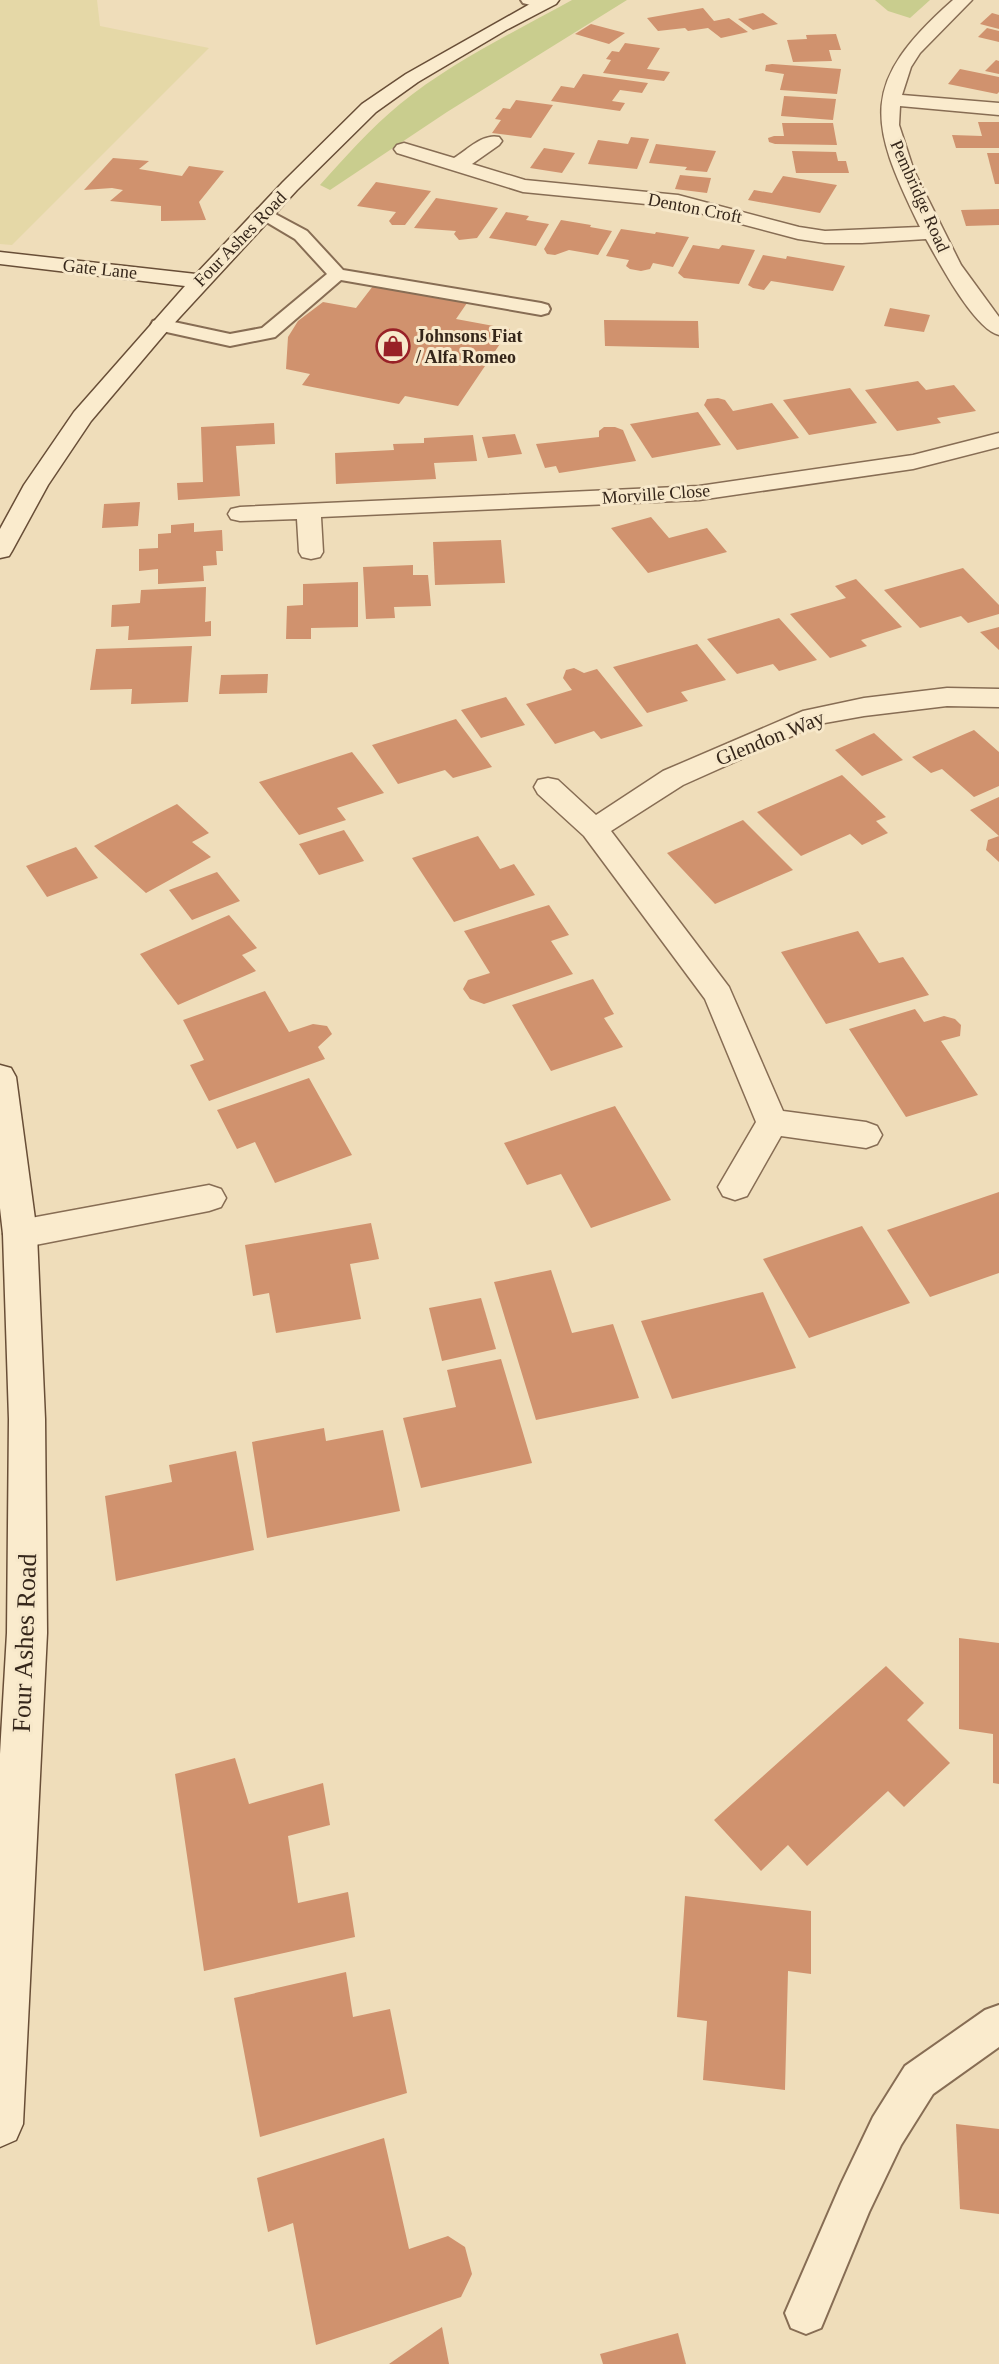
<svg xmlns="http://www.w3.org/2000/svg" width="999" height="2364" font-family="'Times New Roman',serif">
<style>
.farmland{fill:#e5d8a7}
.green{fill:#c9cd8e}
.building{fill:#d0926e}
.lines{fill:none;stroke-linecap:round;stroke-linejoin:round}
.lane-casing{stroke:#876d54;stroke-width:4}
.street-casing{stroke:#876d54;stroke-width:3}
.secondary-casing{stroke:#684e37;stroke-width:3}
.lane{fill:#faebcd;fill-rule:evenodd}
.street{fill:#faebcd;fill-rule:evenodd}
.secondary{fill:#faebcd;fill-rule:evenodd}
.labels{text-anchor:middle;stroke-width:6;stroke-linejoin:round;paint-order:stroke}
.far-street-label{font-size:18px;fill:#35261a;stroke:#f7e8ca}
.far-poi-label{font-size:18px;font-weight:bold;fill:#35261a;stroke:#f7e8ca;text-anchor:start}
.street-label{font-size:21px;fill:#35261a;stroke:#f7e8ca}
.near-street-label{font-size:26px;fill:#35261a;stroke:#f7e8ca}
</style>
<rect width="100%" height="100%" fill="#efddba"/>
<polygon class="farmland" points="0,0 97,0 100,26 209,48 12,245 0,244"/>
<g class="green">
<path d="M572,0H627L447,112L330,190L320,185C345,157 371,128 400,104C452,62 514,32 572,0Z"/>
<polygon points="875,0 930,0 910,18 888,11"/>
</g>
<g class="building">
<polygon points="703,8 714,21 729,18 748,32 721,38 708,28 688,31 685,28 658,31 647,18"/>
<polygon points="763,13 778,24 753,30 738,19"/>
<polygon points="992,13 999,15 999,29 980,24"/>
<polygon points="591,24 625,33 609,44 575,34"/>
<polygon points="987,28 999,31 999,42 978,37"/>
<polygon points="836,34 841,50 829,50 832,61 793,62 787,40 807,39 806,35"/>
<polygon points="625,43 660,48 647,69 670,72 664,81 603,73 611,60 606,59 612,51 619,52"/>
<polygon points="996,60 999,61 999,74 985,71"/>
<polygon points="772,64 841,69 837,94 780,90 784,74 765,71 766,65"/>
<polygon points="960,69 999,77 999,92 997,94 948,84"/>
<polygon points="583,74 648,83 642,93 620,90 612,101 625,103 620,111 551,101 561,86 574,88"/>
<polygon points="784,96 836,99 833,120 781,116"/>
<polygon points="516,100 553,105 531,138 492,133 501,120 495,119 503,108 510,109"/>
<polygon points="978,122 999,122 999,148 956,148 952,135 982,136"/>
<polygon points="782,123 833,123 837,145 775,144 769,142 768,138 774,136 784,136"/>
<polygon points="631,137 649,139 637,169 588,164 598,140 628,144"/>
<polygon points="656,144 716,151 707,172 685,170 687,167 649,163"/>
<polygon points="544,148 575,153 562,173 530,168"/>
<polygon points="792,151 836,152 838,161 846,161 849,173 796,173"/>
<polygon points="987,153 999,153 999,184 995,184"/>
<polygon points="113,158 149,161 139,169 182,176 189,166 224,171 199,202 206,220 161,221 161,206 110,201 123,190 112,188 84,190"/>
<polygon points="680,175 711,178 707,193 675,189"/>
<polygon points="783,176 837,185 820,213 748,200 754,190 772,193"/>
<polygon points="376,182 431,191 405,225 392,225 389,221 396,212 357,206"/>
<polygon points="436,198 498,208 477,238 459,240 454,234 456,231 414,228"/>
<polygon points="999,209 999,225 966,226 961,210"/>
<polygon points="506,212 529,216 526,220 549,224 536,246 489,238"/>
<polygon points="561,220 591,225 590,227 612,231 598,255 569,250 555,255 547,254 544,249"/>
<polygon points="621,229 655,234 656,232 689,237 673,267 653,263 650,269 641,271 630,269 626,266 629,260 606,256"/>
<polygon points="693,245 719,249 722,245 755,250 739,284 684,278 678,273"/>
<polygon points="763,255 786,259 787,256 845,266 833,291 771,281 764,290 753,288 748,285"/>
<polygon points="373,286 467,303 456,319 510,329 458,406 405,396 399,404 302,385 310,374 286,369 288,337 298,321 323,302 356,308"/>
<polygon points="890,308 930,315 924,332 884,326"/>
<polygon points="604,320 698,321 699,348 605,346"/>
<polygon points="918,381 926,390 954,385 976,411 937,418 941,423 897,431 865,390"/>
<polygon points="850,388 877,423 809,435 783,400"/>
<polygon points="718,398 725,400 733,411 772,403 799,438 737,450 704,405 707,399"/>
<polygon points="698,412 721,445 652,458 630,424"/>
<polygon points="274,423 275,444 236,446 240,496 178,500 177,483 203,482 201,427"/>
<polygon points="604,427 615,427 623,430 636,461 559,473 556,466 545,468 536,444 599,437 599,431"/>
<polygon points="515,434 522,454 488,458 482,437"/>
<polygon points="473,435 477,461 434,463 436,479 336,484 335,453 394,450 393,444 424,443 424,438"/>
<polygon points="140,502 138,526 102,528 104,504"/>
<polygon points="651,517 669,538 707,528 727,552 648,573 611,528"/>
<polygon points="194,523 194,532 222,530 223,551 216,551 217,565 203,566 204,581 158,584 158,569 139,571 139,549 158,548 158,534 171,533 171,525"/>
<polygon points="501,540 505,583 435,585 433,542"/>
<polygon points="413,565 413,575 428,575 431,606 394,607 395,618 366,619 363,567"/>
<polygon points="963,568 999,605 999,614 968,623 961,616 920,628 884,590"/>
<polygon points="856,579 902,627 861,640 867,646 830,658 790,614 846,598 835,586"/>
<polygon points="358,582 358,627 311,628 311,639 286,639 287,606 303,605 303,584"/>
<polygon points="206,587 205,622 211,621 211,636 128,640 129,626 111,627 112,605 140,603 141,590"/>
<polygon points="779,618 817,660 779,671 773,664 737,674 707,639"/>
<polygon points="999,627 999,650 980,632"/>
<polygon points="697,644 726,680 681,692 688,701 647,713 613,667"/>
<polygon points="192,646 188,702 131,704 132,689 90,690 96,649"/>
<polygon points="574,668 584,673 597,669 643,726 601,739 594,731 555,744 526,704 572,690 563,678 566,670"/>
<polygon points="268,674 267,693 219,694 221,675"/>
<polygon points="506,697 525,725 481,738 461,710"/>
<polygon points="456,719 492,767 453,778 445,770 398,784 372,745"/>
<polygon points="974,730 999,752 999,786 974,797 942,769 931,773 912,757"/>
<polygon points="874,733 903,760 862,776 835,750"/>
<polygon points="352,752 384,793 337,808 346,820 299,835 259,782"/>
<polygon points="842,775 886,817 876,821 888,833 862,845 850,834 801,856 757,812"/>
<polygon points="999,797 999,862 986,850 988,840 999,836 970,810"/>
<polygon points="177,804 209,833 192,842 211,857 146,893 94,846"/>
<polygon points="743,820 793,870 715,904 667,853"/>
<polygon points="344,830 364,861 319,875 299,844"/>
<polygon points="478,836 500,869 514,864 535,895 454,922 412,858"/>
<polygon points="76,847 98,878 47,897 26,866"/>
<polygon points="217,872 240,901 192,920 169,890"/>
<polygon points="549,905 569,935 551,941 573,974 484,1004 470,999 463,989 468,980 490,973 464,931"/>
<polygon points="229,915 257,948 242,955 256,971 178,1005 140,954"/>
<polygon points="858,931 879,963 903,957 929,995 826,1024 781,952"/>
<polygon points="593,979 614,1014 604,1018 623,1047 551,1071 512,1005"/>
<polygon points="265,991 289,1032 313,1024 327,1026 332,1034 318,1047 325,1059 209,1101 190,1065 204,1060 183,1020"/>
<polygon points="915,1009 924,1022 944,1016 955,1019 961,1025 960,1036 941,1041 978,1095 906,1117 849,1029"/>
<polygon points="309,1078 352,1155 275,1183 255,1142 237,1149 217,1110"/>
<polygon points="615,1106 671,1200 591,1228 561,1174 527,1185 504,1143"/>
<polygon points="999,1192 999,1273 930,1297 887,1230"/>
<polygon points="371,1223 379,1259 350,1264 361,1319 276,1333 269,1293 253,1296 245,1245"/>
<polygon points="862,1226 910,1303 809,1338 763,1259"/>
<polygon points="551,1270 572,1333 613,1324 639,1398 536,1420 494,1282"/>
<polygon points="763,1292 796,1368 672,1399 641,1321"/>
<polygon points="481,1298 496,1349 442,1361 429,1308"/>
<polygon points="501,1359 532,1463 421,1488 403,1418 456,1407 447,1370"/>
<polygon points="324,1428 326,1441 383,1430 400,1511 267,1538 252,1442"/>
<polygon points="236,1451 254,1550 116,1581 105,1496 172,1482 169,1465"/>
<polygon points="959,1638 999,1643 999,1784 993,1783 993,1734 959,1729"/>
<polygon points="886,1666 924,1703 907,1720 950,1763 904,1807 888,1791 807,1866 788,1845 761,1871 714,1820"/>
<polygon points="235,1758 249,1804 323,1783 330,1825 288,1836 298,1903 348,1892 355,1937 204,1971 175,1774"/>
<polygon points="685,1896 811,1911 811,1974 788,1971 785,2090 703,2080 707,2021 677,2017"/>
<polygon points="346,1972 353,2017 390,2009 407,2093 260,2137 234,1998"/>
<polygon points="956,2124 999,2129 999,2214 960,2209"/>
<polygon points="384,2138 409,2249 448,2236 465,2247 472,2274 461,2297 316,2345 293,2223 268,2232 257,2178"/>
<polygon points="442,2327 449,2364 389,2364"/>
<polygon points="678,2333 686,2364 603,2364 600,2354"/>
</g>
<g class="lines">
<defs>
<g id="lane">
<polygon points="521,0 544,0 548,4 541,8 523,3"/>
<polygon points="264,208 307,231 343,270 541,303 548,305 550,309 548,313 541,315 341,280 275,337 230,346 153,329 151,325 153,321 160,319 230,334 262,328 327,274 295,239 258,217 255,213 258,209"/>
<polygon points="999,2005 999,2047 933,2094 901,2145 869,2212 821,2328 806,2334 791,2328 785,2313 841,2184 873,2117 905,2066 985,2010"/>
</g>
<g id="street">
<path d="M953,0H972L920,53L911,67L902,95L999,103V115L900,106L899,125L914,171L961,265L999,317V335C974,329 939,262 926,239L862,243H825L798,239L677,207L523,192L397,153L394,149L397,145L404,143L454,158C467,150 483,133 499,137L502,141L499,145L472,164L525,180L678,195L799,227L825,231L920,227C868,121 859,83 953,0Z"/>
<polygon points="999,433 999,447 913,469 699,500 321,517 323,552 320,557 311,559 302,557 299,552 297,519 240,521 231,519 228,514 231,509 240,507 699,486 913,455"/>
<polygon points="947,688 999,689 999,707 947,706 864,716 819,724 683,785 611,831 729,987 783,1111 866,1122 877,1126 882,1135 877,1144 866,1148 781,1136 747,1196 735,1200 723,1196 718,1187 756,1122 705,999 584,836 538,794 534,787 538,780 548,778 558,780 596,815 663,771 803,711 864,698"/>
<polygon points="209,1185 221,1189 226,1198 221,1207 209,1211 20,1248 8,1244 3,1234 8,1224 20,1220"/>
</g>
<g id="secondary">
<polygon points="537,0 559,0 556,4 506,30 418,82 376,112 297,190 168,330 91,421 48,485 12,551 9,556 0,558 0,529 24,485 74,412 185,286 0,264 0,252 196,274 283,182 362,104 406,74"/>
<polygon points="0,1065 11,1068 16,1077 37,1234 45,1419 47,1633 23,2124 16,2140 0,2147 0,1754 7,1633 9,1419 3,1234 0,1208"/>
</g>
</defs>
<use href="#lane" class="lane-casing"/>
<use href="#street" class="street-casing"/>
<use href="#secondary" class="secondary-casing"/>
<use href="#lane" class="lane"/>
<use href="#street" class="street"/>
<use href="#secondary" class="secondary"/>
</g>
<defs>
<symbol id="shop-ring" viewBox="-11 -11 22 22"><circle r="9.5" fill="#f7e8ca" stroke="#982127" stroke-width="1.5"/><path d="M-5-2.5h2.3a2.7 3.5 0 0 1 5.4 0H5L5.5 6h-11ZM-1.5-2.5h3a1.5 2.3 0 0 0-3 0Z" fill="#982127"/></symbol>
</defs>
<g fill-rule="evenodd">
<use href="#shop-ring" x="374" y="327" width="38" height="38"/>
</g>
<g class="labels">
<g class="far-street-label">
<text transform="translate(920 196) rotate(66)" y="6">Pembridge Road</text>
<text transform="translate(695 208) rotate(11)" y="6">Denton Croft</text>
<text transform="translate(240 239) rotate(-46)" y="6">Four Ashes Road</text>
<text transform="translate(100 269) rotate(6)" y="6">Gate Lane</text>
<text transform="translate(656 494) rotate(-4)" y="6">Morville Close</text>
</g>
<g class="far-poi-label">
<text x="416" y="342">Johnsons Fiat<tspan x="416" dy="21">/ Alfa Romeo</tspan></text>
</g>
<g class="street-label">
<text transform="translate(770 738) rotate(-22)" y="7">Glendon Way</text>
</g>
<g class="near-street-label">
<text transform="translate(24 1643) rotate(-88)" y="9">Four Ashes Road</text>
</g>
</g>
</svg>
